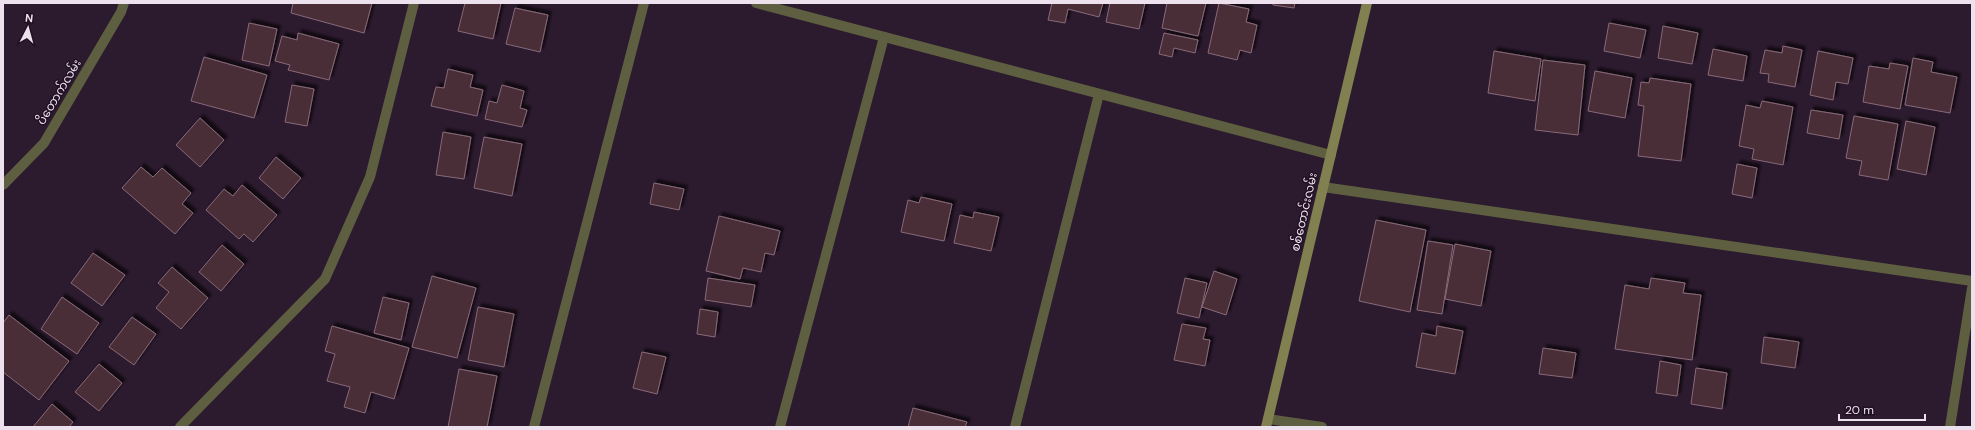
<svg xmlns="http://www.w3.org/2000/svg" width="1975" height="430" font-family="'DM Sans','Noto Sans Myanmar',sans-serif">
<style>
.building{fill:#482d39;stroke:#896a78;filter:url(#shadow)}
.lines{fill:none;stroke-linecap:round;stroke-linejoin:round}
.street{stroke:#5e5e41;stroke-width:10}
.secondary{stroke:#808050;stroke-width:10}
.labels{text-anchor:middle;stroke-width:3;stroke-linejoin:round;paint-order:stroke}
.street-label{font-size:12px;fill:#ede1ee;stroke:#221124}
</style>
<defs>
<filter id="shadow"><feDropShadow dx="3.5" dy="-3.5" stdDeviation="1" flood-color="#0009"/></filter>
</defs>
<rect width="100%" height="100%" fill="#2c1a2e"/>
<g class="building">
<polygon points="293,3 372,3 364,33 291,13"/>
<polygon points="465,3 501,3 493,39 458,31"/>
<polygon points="1052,3 1103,3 1099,17 1068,9 1065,23 1048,20"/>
<polygon points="1110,3 1145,3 1139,29 1106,22"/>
<polygon points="1167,3 1206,3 1198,36 1162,28"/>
<polygon points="1219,3 1249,9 1246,22 1257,25 1251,53 1240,50 1237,60 1208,53"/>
<polygon points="1273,3 1295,3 1294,8 1273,5"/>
<polygon points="515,8 548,15 540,52 506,44"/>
<polygon points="249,23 277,29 269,66 242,60"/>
<polygon points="1609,23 1646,30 1640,58 1604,51"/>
<polygon points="1663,26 1698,33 1692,64 1658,58"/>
<polygon points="298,33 339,44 329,80 288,70 290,65 275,61 282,36 297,40"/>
<polygon points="1164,33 1198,40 1195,53 1174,48 1172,57 1159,54"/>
<polygon points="1783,46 1802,50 1795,87 1768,82 1769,74 1760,73 1765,50 1782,53"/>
<polygon points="1713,49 1747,56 1743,81 1708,75"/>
<polygon points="1494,51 1541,59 1535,101 1488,93"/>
<polygon points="1818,51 1853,58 1848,84 1836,82 1833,100 1810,95"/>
<polygon points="204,57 267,75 254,118 191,101"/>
<polygon points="1913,58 1933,62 1931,72 1957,77 1950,113 1905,105"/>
<polygon points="1543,60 1585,65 1578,135 1535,130"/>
<polygon points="1890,63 1908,66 1900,109 1863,102 1869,66 1889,69"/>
<polygon points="448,69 473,75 470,87 483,90 477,116 431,106 436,87 444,88"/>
<polygon points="1595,71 1632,78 1625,118 1588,111"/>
<polygon points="1650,78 1691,84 1681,161 1638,156 1644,106 1638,105 1641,82 1649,83"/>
<polygon points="292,85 314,89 307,126 285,122"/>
<polygon points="502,85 524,91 520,108 527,110 522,127 485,119 489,101 497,103"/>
<polygon points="1762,101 1793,107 1783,165 1752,159 1754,149 1739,146 1746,105 1760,108"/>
<polygon points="1811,110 1843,115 1839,139 1807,133"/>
<polygon points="1854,116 1898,124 1888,180 1859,175 1862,161 1846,158"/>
<polygon points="200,118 224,140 200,167 176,145"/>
<polygon points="1906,121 1935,127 1926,175 1897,169"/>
<polygon points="443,132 471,137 464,179 436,175"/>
<polygon points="484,137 522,144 512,196 474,188"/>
<polygon points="276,157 301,178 283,199 259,178"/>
<polygon points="1737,164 1757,168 1752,198 1732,194"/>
<polygon points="141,167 153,177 162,168 191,193 182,204 193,213 175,234 122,188"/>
<polygon points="654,183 684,189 679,210 650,204"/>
<polygon points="242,185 277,215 253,242 244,234 239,239 206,210 224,189 233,196"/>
<polygon points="921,197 952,204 944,241 901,232 908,200 919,203"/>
<polygon points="974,212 999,217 991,251 954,243 960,215 973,218"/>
<polygon points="719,216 780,231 774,255 765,253 761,272 743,268 740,279 706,271"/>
<polygon points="1376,220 1426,230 1410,312 1359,301"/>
<polygon points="1428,241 1453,245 1442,314 1417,310"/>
<polygon points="1455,244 1491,251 1481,306 1445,299"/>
<polygon points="222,245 244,264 221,291 199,272"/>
<polygon points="93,253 125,275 102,306 71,283"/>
<polygon points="172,267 208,298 181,329 156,308 169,292 158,283"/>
<polygon points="1214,271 1237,279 1226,315 1202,307"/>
<polygon points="432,276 476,288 457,358 412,347"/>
<polygon points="708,278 755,285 751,307 705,300"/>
<polygon points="1185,278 1207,283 1199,318 1177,313"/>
<polygon points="1651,278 1685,283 1683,293 1701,295 1692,360 1615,349 1625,285 1649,289"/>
<polygon points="62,297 99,323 77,354 41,329"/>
<polygon points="383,297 409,303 401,340 374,333"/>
<polygon points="478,307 514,314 504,367 468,360"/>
<polygon points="700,309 718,312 715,337 697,334"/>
<polygon points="9,315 69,361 39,400 3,372 3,323"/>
<polygon points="132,317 156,334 134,365 109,347"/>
<polygon points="1182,324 1206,328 1203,339 1210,340 1205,366 1174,360"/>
<polygon points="332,326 409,348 394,399 371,392 365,413 344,407 350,387 327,381 335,354 325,351"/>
<polygon points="1437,326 1463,331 1455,374 1416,367 1422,333 1436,336"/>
<polygon points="1764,337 1799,342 1795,368 1761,363"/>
<polygon points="1543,348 1576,353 1572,378 1539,374"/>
<polygon points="642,352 666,357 657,394 633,388"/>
<polygon points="1660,361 1681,365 1677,396 1656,393"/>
<polygon points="99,364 122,383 99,411 75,392"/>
<polygon points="1696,368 1727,373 1722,409 1691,404"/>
<polygon points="459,369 497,376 487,427 448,427"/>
<polygon points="52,404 73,422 69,427 33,427"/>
<polygon points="913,408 967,422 965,427 908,427"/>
</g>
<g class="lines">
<g class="street">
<polyline points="756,3 1331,155"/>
<polyline points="3,185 44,143 121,12 124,3"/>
<polyline points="1323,187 1972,281"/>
<polyline points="1268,419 1322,427"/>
<polyline points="180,427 325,279 370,177 414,3"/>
<polyline points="534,427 644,3"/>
<polyline points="780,427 884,37"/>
<polyline points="1015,427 1099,94"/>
<polyline points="1950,427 1972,288"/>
</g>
<polyline class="secondary" points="1266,427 1367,3"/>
</g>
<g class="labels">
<g class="street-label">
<text transform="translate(59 92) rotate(-59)" y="4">ပိတောက်လမ်း</text>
<text transform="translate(1304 212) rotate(-77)" y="4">စစ်တောင်းလမ်း</text>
</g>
</g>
<rect width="1975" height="430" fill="none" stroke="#ede1ee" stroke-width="8"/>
<g transform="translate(28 28) rotate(6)" stroke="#221124" stroke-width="3" paint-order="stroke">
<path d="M0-3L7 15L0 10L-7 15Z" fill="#ede1ee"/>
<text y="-6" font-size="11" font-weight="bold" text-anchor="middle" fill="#ede1ee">N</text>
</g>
<path d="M1839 414v6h86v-6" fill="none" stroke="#ede1ee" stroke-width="2"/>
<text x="1845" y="414" font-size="12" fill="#ede1ee" stroke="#221124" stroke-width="3" paint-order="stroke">20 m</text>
</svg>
